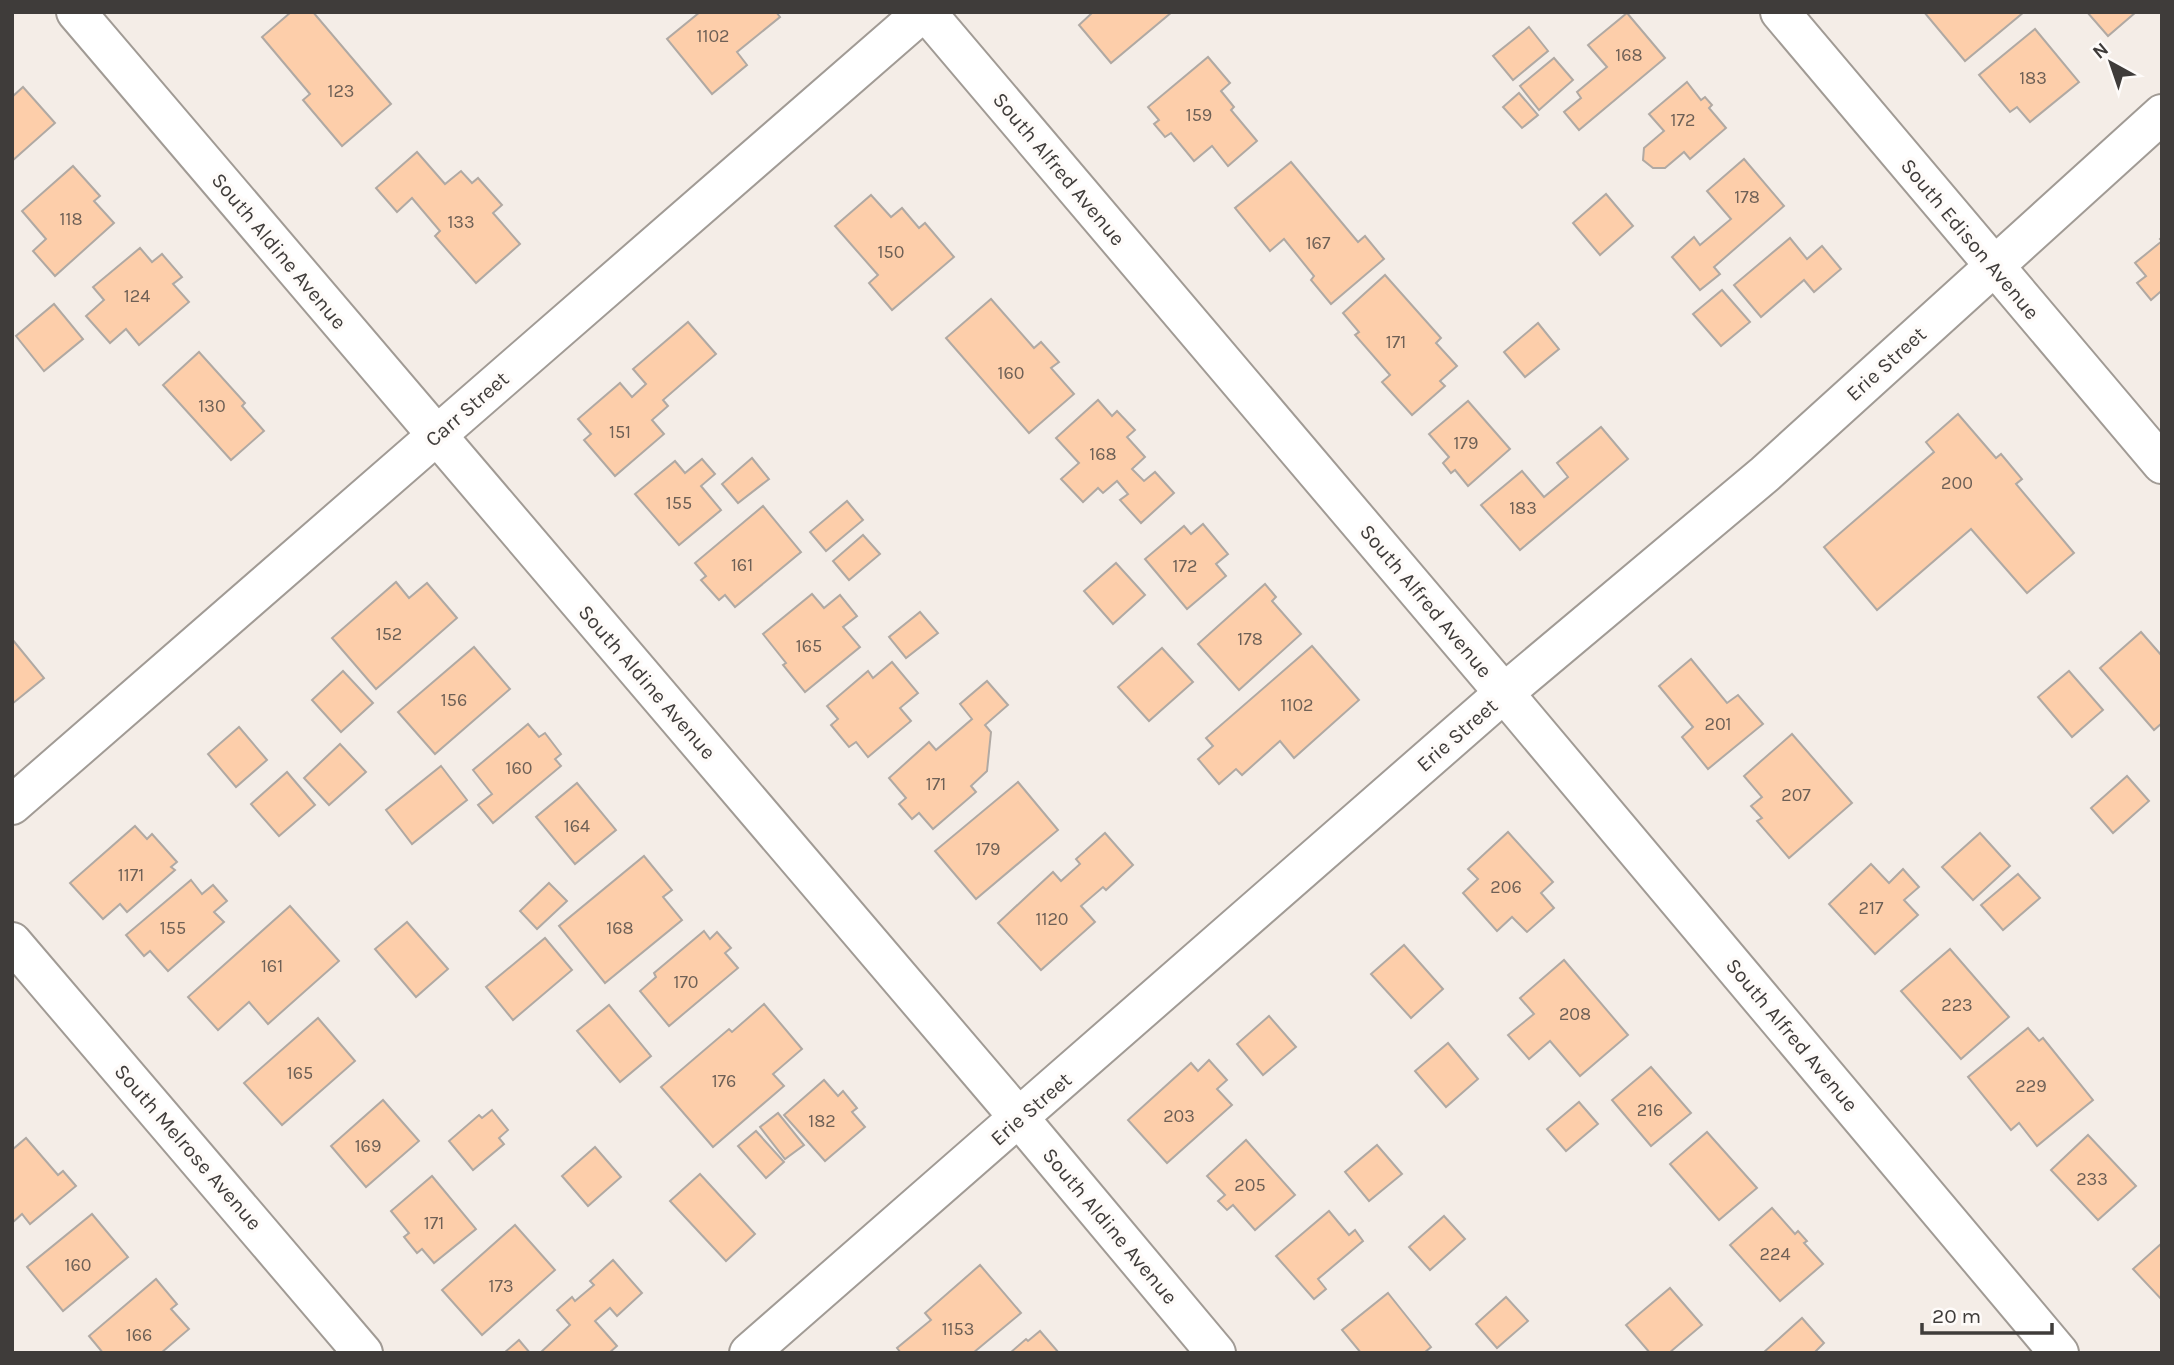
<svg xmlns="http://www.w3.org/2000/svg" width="2174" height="1365" font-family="Karla,sans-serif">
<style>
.building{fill:#fdceaa;stroke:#b0a9a3;stroke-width:2}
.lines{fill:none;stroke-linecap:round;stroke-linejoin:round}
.minor-casing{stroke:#a19b95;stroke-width:42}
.minor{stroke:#fff;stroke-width:38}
.labels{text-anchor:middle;stroke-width:7;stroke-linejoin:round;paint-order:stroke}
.number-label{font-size:18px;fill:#6e6056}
.street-label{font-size:21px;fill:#3f3c3a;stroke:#fefbf9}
</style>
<rect width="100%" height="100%" fill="#f4ede7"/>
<g class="building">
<polygon points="291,12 313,12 391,104 342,146 303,100 310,94 262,37"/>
<polygon points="700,12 776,12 780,17 737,52 747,65 712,94 667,39"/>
<polygon points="1093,12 1172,12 1111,63 1079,25"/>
<polygon points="1924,12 2024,12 1965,61"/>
<polygon points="2087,12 2136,12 2108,36"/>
<polygon points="1627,13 1665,58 1579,130 1564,112 1581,98 1577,92 1607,67 1588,45"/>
<polygon points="1529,27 1548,51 1513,80 1493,56"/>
<polygon points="2035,29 2079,82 2030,122 2017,107 2010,112 1979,75"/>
<polygon points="1208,57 1230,83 1221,91 1234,107 1231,110 1257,141 1228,166 1212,146 1194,161 1171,133 1165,137 1154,124 1159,120 1148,107"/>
<polygon points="1554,58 1573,80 1539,110 1520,86"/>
<polygon points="1687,82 1701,100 1705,97 1712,105 1709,108 1726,128 1690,159 1684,152 1665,168 1653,168 1643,160 1644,148 1664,131 1649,114"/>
<polygon points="23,87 55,123 12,161 12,97"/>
<polygon points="1519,93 1538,115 1522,128 1503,107"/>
<polygon points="417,152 445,184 461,171 472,183 478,178 502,205 493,213 520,244 476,283 435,236 440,231 412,198 397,212 376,188"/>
<polygon points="1744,159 1784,206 1714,267 1720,274 1700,290 1672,257 1694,237 1700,245 1731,219 1707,191"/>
<polygon points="1291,162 1358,242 1365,236 1384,259 1331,304 1311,280 1314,276 1284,239 1270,251 1235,208"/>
<polygon points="73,166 100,196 94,201 114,223 55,276 33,251 46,239 22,211"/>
<polygon points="1606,194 1633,226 1600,255 1573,223"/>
<polygon points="871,195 891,217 902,208 919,228 925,223 954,257 892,310 869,283 878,275 835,226"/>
<polygon points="2162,237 2162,294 2160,292 2151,300 2137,283 2146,276 2135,263 2162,241 2160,239"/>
<polygon points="1790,238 1807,259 1822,246 1841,269 1814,292 1804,280 1761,317 1734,285"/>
<polygon points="140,248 152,262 162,254 182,277 173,284 189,302 139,345 126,329 110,343 86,316 104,300 93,287"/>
<polygon points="1385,275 1441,338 1436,343 1457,366 1440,381 1445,386 1412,415 1382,382 1390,375 1355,335 1359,332 1343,313"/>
<polygon points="1722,290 1750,322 1721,346 1693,314"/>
<polygon points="991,299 1034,348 1041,342 1059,362 1051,368 1074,394 1029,433 946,338"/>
<polygon points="54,304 83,339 44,371 16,336"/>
<polygon points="688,322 716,354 663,400 668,406 652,420 664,434 615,476 584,440 591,434 578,419 620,383 632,397 646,384 633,369"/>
<polygon points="1538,323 1559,349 1525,377 1504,352"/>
<polygon points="199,352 245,403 242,406 264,431 231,460 163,385"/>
<polygon points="1098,400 1112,416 1117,411 1135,430 1127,437 1145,457 1132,469 1144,481 1155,472 1174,493 1141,523 1120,500 1128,494 1117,481 1103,493 1098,488 1083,502 1061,479 1079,463 1056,438"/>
<polygon points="1468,401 1510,449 1468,486 1455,470 1451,473 1443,463 1449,457 1429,434"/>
<polygon points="1958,414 1996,458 2001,454 2022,479 2016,484 2074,553 2027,593 1971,529 1877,610 1824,547 1934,452 1926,442"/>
<polygon points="1601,427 1628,459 1520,550 1481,505 1522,471 1544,497 1568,477 1557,463"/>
<polygon points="752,458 769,479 738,503 722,484"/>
<polygon points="702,459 715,474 701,486 721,510 679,545 635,494 675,461 685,473"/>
<polygon points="847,501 863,520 826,551 810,532"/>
<polygon points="763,506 801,552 735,607 725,595 719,600 701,580 706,576 695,563"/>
<polygon points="1203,524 1228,554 1216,564 1226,576 1187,609 1145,559 1184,526 1191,534"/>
<polygon points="863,535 880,554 849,580 833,561"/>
<polygon points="1116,563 1145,595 1113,624 1084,591"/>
<polygon points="396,582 409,598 427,583 457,618 376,689 332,638"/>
<polygon points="1265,584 1276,597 1272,601 1301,634 1239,690 1198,644"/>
<polygon points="812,594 824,608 840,595 857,616 843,627 860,647 805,692 783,665 786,663 763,634"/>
<polygon points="920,612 938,633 906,658 889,637"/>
<polygon points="2141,632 2162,656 2162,723 2154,730 2100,668"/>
<polygon points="12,639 44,678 12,704"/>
<polygon points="1312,646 1359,700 1294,758 1280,741 1242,775 1236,769 1219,784 1198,759 1213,746 1206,738"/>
<polygon points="474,647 510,689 435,754 398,712"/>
<polygon points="1162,648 1193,682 1149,721 1118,687"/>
<polygon points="1691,659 1727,703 1738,695 1763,724 1708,769 1682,737 1693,727 1659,686"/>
<polygon points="892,662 918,693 900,708 911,721 868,757 856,742 849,747 831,725 838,719 827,706 868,671 873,678"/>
<polygon points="343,671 373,703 341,732 312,700"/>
<polygon points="2069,671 2103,710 2072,737 2038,697"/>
<polygon points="987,681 1008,705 985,725 991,732 987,771 971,786 976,792 933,829 919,813 912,819 899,804 906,798 889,778 929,742 936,750 972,719 960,704"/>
<polygon points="528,724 539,737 545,733 561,754 555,759 561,766 493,823 478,805 492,794 473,770"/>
<polygon points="239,727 267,760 236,787 208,754"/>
<polygon points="1792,734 1852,803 1789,858 1757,821 1762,818 1751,806 1762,797 1744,776"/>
<polygon points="340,744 366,772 329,805 304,778"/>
<polygon points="441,766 467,800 412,844 386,810"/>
<polygon points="287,772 315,805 279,836 251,804"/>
<polygon points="2127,776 2149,801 2113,833 2091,808"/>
<polygon points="1018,782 1058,830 976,899 935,851"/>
<polygon points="577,783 616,830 575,864 536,817"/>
<polygon points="135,826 147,839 152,834 177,862 171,867 175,870 127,912 120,904 103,919 70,883"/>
<polygon points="1508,832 1553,882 1541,893 1554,908 1527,932 1512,917 1497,931 1463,893 1478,879 1468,869"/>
<polygon points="1105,833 1133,865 1106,890 1103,887 1081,906 1095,922 1041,970 998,923 1053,872 1061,881 1080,864 1076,859"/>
<polygon points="1980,833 2010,866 1973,900 1942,867"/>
<polygon points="644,856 672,890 663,897 682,920 605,983 559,926"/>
<polygon points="1871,864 1889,883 1903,869 1919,887 1904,900 1918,915 1875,954 1829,904"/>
<polygon points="2018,874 2040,898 2003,930 1981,905"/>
<polygon points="191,880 202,894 213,885 227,901 214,912 224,922 168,971 150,951 144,956 126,935"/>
<polygon points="549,883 567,901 537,929 520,911"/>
<polygon points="290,906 339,961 268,1024 249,1002 218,1030 188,997"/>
<polygon points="407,922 448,969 416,997 375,949"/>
<polygon points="704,931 710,939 717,932 731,948 725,953 738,968 669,1026 640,991 656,977 654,973"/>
<polygon points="545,938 572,970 513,1020 486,987"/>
<polygon points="1404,945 1443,989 1411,1018 1371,974"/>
<polygon points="1950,949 2009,1017 1961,1059 1901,991"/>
<polygon points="1564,960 1628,1035 1580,1076 1550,1041 1529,1059 1508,1035 1534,1014 1520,998"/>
<polygon points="764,1004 802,1049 773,1074 784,1086 713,1147 661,1087 729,1029 732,1032"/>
<polygon points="609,1005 651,1056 620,1082 577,1031"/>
<polygon points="1269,1016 1296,1047 1263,1075 1237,1044"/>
<polygon points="318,1018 355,1061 282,1125 244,1083"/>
<polygon points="2028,1028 2039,1041 2043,1038 2093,1100 2037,1146 2019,1123 2011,1130 1968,1077"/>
<polygon points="1448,1043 1478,1079 1446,1107 1415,1071"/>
<polygon points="1209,1060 1227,1080 1217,1089 1232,1105 1167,1163 1128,1120 1191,1063 1198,1071"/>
<polygon points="1651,1067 1691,1113 1651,1146 1612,1100"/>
<polygon points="824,1080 838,1096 843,1091 857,1108 852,1112 865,1127 825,1161 784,1115"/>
<polygon points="383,1100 419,1141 366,1187 331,1146"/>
<polygon points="1579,1102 1598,1124 1566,1151 1547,1129"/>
<polygon points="492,1110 508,1130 499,1138 504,1144 473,1170 449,1141 479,1115 482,1118"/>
<polygon points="778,1113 804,1145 785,1159 760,1127"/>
<polygon points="756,1131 784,1162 766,1178 738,1146"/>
<polygon points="1707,1132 1757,1188 1719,1220 1670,1164"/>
<polygon points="2088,1135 2136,1186 2098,1220 2051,1170"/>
<polygon points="26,1138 58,1175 63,1171 76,1186 30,1224 22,1214 12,1223 12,1150"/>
<polygon points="1246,1140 1295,1195 1255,1230 1233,1205 1227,1210 1218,1201 1225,1195 1207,1176"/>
<polygon points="1377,1145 1402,1174 1369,1201 1345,1172"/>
<polygon points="595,1147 621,1177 588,1206 562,1176"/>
<polygon points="700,1174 755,1234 726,1261 670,1201"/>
<polygon points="432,1176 476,1229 434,1263 422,1249 417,1253 404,1237 409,1233 391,1211"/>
<polygon points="1772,1208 1795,1234 1798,1231 1807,1241 1804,1243 1823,1264 1780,1301 1730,1245"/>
<polygon points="1329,1211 1349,1235 1355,1230 1363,1241 1318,1279 1326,1289 1314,1299 1276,1256"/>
<polygon points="92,1214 128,1257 63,1311 27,1267"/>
<polygon points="1444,1216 1465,1239 1430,1270 1409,1247"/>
<polygon points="515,1225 555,1270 482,1335 442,1290"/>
<polygon points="2162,1243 2162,1300 2133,1269"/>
<polygon points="613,1260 642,1293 617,1316 610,1308 595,1321 617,1346 609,1353 540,1353 570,1325 557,1310 572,1297 575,1301 594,1285 590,1281"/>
<polygon points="980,1265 1021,1313 973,1353 901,1353 897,1348 931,1320 925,1313"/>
<polygon points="156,1279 177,1304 171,1309 189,1329 161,1353 103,1353 89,1336"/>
<polygon points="1670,1288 1702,1325 1669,1353 1650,1353 1626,1325"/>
<polygon points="1388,1293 1431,1347 1424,1353 1361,1353 1342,1330"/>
<polygon points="1506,1297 1528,1321 1497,1348 1476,1324"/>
<polygon points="1802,1318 1824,1343 1814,1353 1763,1353"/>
<polygon points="1040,1331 1059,1353 1010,1353 1026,1339 1028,1341"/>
<polygon points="519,1340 530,1353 504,1353"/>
</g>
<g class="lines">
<defs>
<g id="minor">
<polyline points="76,12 1020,1119 1216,1353"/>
<polyline points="926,12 1504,693 2059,1353"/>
<polyline points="1780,12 2162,464"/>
<polyline points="12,805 923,12"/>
<polyline points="12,942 363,1353"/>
<polyline points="749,1353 1504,693 1765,474 2162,114"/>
</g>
</defs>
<use href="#minor" class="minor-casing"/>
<use href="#minor" class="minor"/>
</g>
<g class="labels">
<g class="number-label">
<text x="713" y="42">1102</text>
<text x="1629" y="61">168</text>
<text x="2033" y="84">183</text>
<text x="341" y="97">123</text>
<text x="1199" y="121">159</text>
<text x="1683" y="126">172</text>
<text x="1747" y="203">178</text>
<text x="71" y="225">118</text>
<text x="461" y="228">133</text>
<text x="1318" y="249">167</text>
<text x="891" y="258">150</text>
<text x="137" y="302">124</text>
<text x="1396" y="348">171</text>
<text x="1011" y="379">160</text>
<text x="212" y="412">130</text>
<text x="620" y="438">151</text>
<text x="1466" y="449">179</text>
<text x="1103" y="460">168</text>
<text x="1957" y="489">200</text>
<text x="679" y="509">155</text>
<text x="1523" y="514">183</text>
<text x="742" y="571">161</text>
<text x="1185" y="572">172</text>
<text x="389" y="640">152</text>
<text x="1250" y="645">178</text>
<text x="809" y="652">165</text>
<text x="454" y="706">156</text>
<text x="1297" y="711">1102</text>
<text x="1718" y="730">201</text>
<text x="519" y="774">160</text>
<text x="936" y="790">171</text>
<text x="1796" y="801">207</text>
<text x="577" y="832">164</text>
<text x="988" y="855">179</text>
<text x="131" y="881">1171</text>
<text x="1506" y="893">206</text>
<text x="1871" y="914">217</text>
<text x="1052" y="925">1120</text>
<text x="173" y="934">155</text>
<text x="620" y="934">168</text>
<text x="272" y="972">161</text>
<text x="686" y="988">170</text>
<text x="1957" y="1011">223</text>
<text x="1575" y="1020">208</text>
<text x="300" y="1079">165</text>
<text x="724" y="1087">176</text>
<text x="2031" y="1092">229</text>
<text x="1650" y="1116">216</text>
<text x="1179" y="1122">203</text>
<text x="822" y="1127">182</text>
<text x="368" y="1152">169</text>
<text x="2092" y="1185">233</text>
<text x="1250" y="1191">205</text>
<text x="434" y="1229">171</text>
<text x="1775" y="1260">224</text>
<text x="78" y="1271">160</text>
<text x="501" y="1292">173</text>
<text x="958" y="1335">1153</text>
<text x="139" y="1341">166</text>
</g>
<g class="street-label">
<text transform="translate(1059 169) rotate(50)" y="7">South Alfred Avenue</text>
<text transform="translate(1970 239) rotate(50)" y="7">South Edison Avenue</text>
<text transform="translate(279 251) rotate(50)" y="7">South Aldine Avenue</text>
<text transform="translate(1886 364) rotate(-42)" y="7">Erie Street</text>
<text transform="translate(467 409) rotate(-41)" y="7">Carr Street</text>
<text transform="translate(1426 601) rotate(50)" y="7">South Alfred Avenue</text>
<text transform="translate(647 682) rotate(49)" y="7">South Aldine Avenue</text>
<text transform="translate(1457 735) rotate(-41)" y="7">Erie Street</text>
<text transform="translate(1792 1035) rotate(50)" y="7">South Alfred Avenue</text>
<text transform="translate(1031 1109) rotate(-41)" y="7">Erie Street</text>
<text transform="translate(188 1147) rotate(49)" y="7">South Melrose Avenue</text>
<text transform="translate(1110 1226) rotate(50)" y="7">South Aldine Avenue</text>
</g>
</g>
<rect width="2174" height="1365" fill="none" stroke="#3f3c3a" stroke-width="28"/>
<g transform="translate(2111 63) rotate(320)" stroke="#fefbf9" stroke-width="5" paint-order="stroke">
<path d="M0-5L12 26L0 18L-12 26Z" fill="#3f3c3a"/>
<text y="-10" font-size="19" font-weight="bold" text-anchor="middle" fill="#3f3c3a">N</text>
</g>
<path d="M1922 1323v10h130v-10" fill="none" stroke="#3f3c3a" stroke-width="3.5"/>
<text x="1932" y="1323" font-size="21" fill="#3f3c3a" stroke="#fefbf9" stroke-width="5" paint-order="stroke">20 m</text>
</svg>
